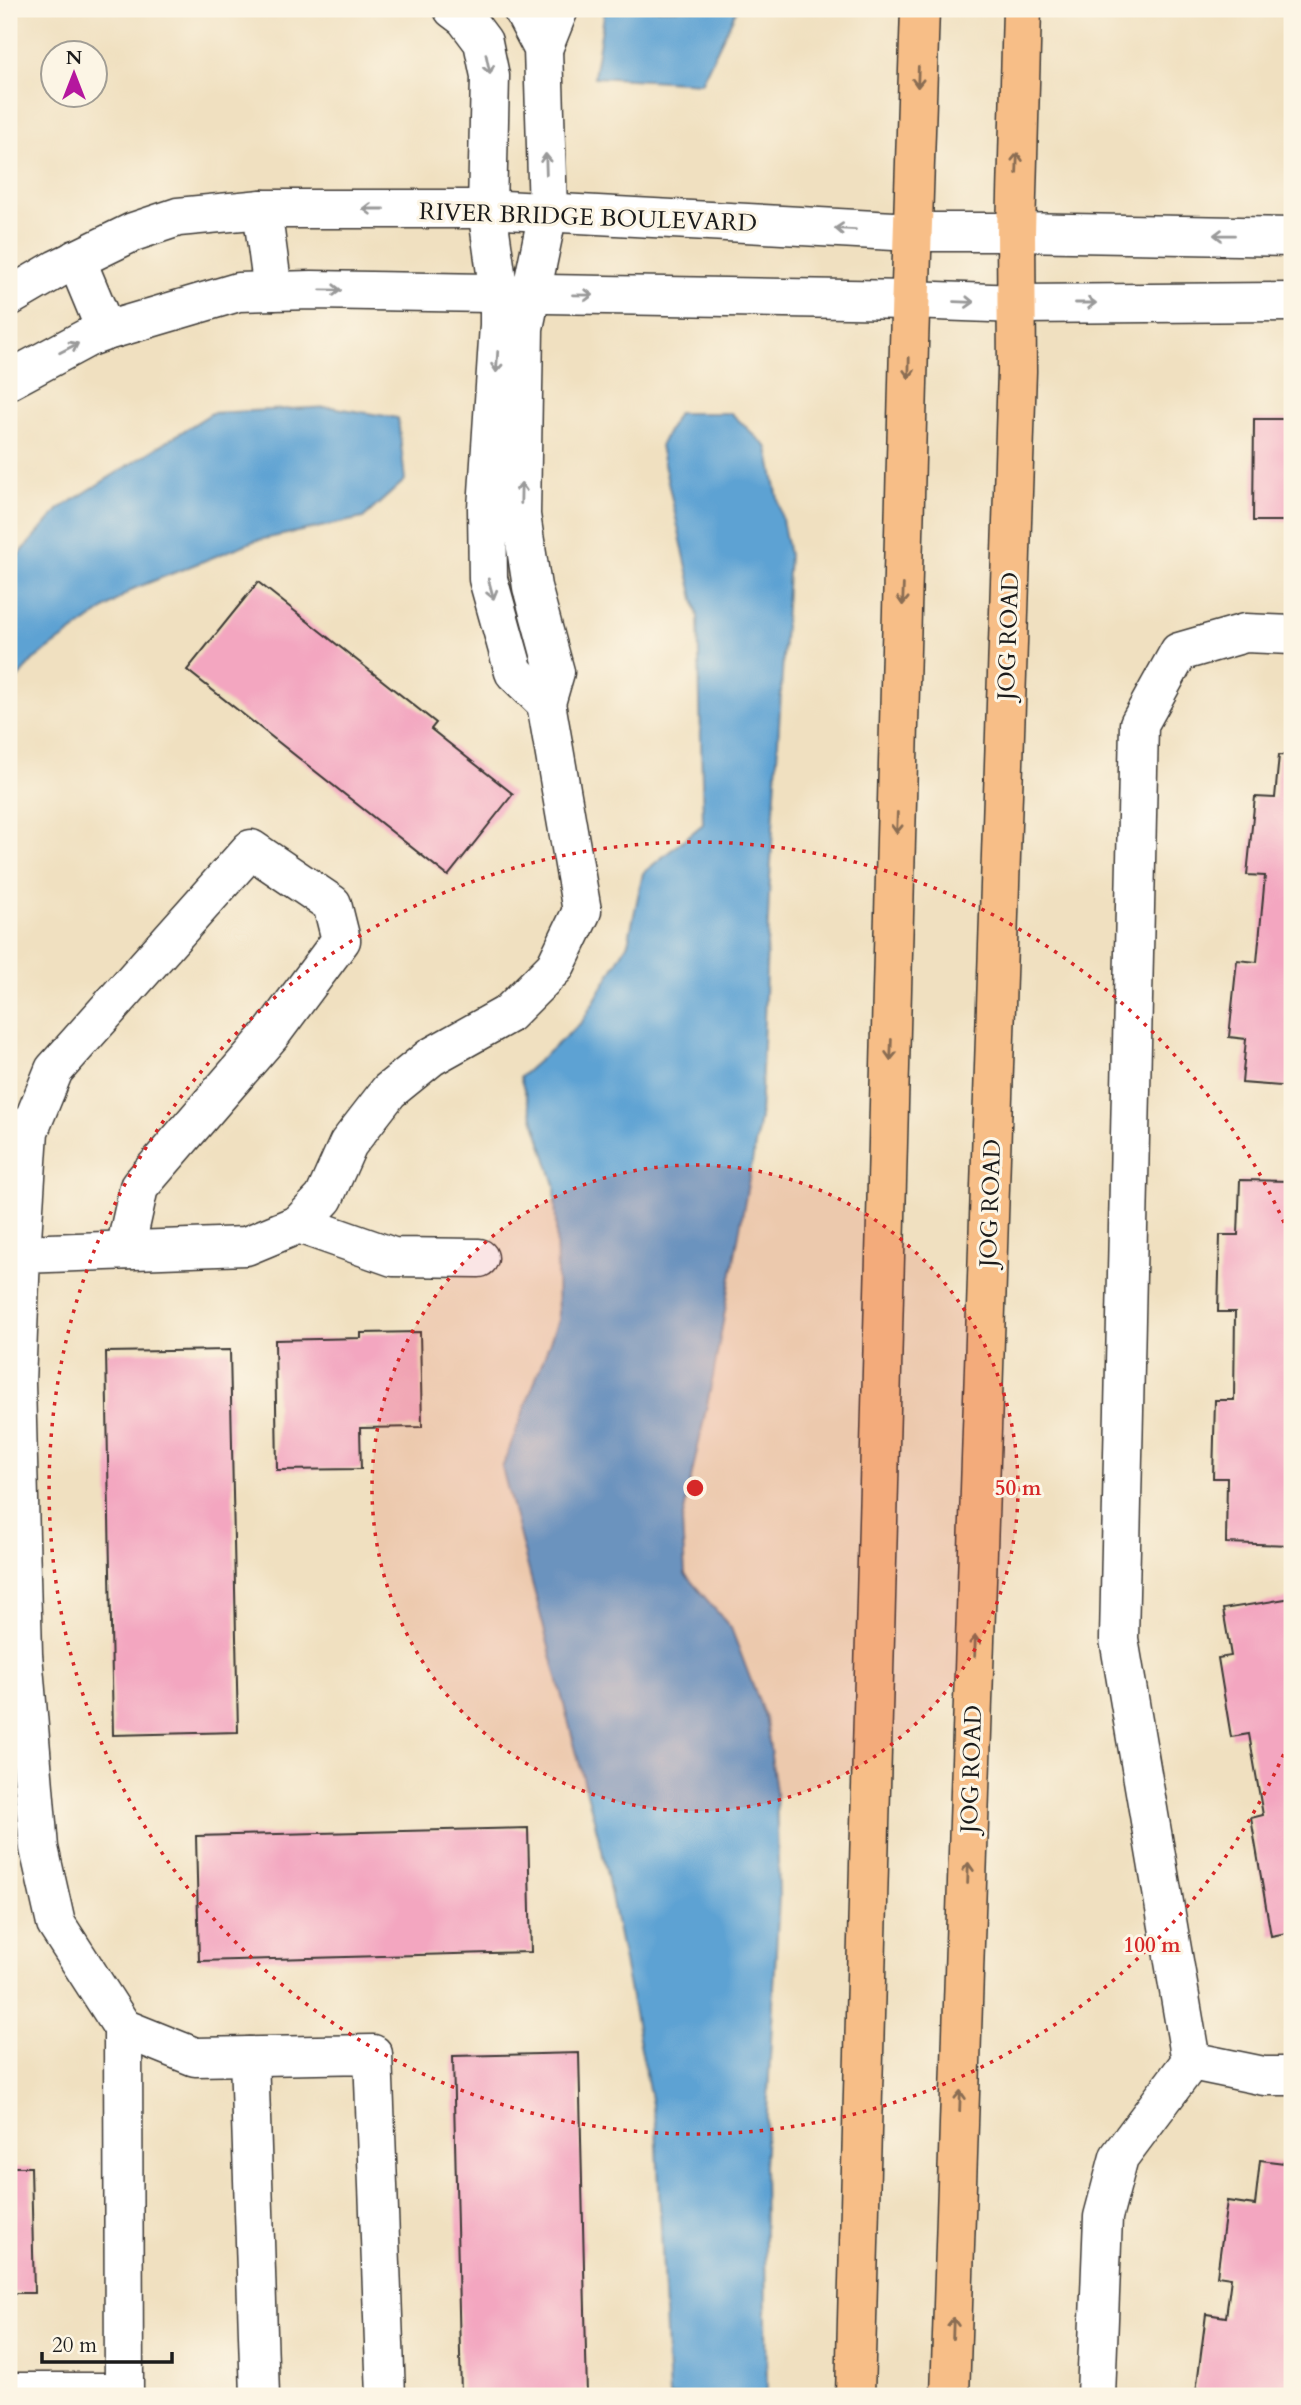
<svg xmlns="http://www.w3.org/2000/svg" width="1301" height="2405" font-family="Cardo,serif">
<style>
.water{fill:#5da2d3;stroke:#3c5f78;stroke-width:2}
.building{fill:#f3a6c0}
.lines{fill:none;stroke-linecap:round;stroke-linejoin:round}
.minor-casing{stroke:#3c3935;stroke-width:41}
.major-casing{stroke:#3c3935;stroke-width:41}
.minor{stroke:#fff;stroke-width:38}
.major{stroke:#f7be87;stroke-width:38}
.oneway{stroke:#999}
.oneway2{stroke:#8a6d52}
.ring{fill:none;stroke:#d62828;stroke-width:3.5;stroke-dasharray:3.5 7}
.labels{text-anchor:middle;stroke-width:6;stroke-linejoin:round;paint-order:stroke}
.street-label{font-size:24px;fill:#1c1c1c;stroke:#fcf5e5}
.centre{fill:#d62828;stroke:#fcf5e5;stroke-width:3.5}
.ring-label{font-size:21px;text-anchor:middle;font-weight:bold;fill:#d62828;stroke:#fcf5e5;stroke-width:6;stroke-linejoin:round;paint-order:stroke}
</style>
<rect width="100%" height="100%" fill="#fcf5e5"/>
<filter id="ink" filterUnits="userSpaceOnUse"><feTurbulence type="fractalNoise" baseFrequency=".0143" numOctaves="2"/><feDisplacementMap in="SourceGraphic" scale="14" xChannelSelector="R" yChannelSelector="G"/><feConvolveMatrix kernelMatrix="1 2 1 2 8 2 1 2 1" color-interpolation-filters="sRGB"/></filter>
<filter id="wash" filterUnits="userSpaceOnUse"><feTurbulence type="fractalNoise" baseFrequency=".00686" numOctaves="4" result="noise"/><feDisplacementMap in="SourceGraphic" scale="28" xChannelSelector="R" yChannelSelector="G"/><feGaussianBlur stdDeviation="1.57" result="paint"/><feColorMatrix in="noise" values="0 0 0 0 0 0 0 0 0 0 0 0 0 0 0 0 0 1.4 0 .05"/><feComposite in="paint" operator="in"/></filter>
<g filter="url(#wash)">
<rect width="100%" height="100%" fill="#f0e0c0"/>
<g class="water">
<polygon points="605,9 737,9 701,83 594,77"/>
<polygon points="331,407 398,418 405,480 363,518 254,541 133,589 33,660 9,688 9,566 59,509 212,413"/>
<polygon points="678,413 731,413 768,448 789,555 769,896 760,1118 713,1377 682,1521 685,1574 731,1628 766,1720 776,1791 779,1897 764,2166 767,2396 669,2396 656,2125 602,1850 502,1468 558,1320 555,1185 520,1077 582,1022 628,943 643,873 703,824 698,617 660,446"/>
</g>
<g id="blocks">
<g class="building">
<polygon points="1254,419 1292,419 1292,521 1253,521"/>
<polygon points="258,582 436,723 431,729 513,794 448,876 187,670"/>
<polygon points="1279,755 1292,756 1292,1087 1242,1083 1246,1039 1229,1037 1237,960 1257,962 1265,876 1247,875 1255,797 1275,798"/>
<polygon points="1240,1180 1292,1181 1292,1545 1226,1543 1227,1478 1213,1478 1215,1400 1234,1400 1235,1312 1218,1312 1220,1235 1238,1235"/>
<polygon points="420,1332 422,1427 360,1428 361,1469 277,1470 275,1340 361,1338 361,1333"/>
<polygon points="230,1350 238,1732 113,1735 106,1352"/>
<polygon points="1292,1598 1292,1932 1271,1936 1251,1818 1263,1815 1249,1734 1231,1737 1218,1658 1231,1656 1223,1609"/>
<polygon points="528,1828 531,1952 199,1961 196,1836"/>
<polygon points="579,2053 587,2396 461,2396 453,2056"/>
<polygon points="1260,2160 1292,2164 1292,2396 1211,2396 1211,2394 1196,2392 1206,2314 1226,2317 1231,2278 1217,2276 1227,2201 1255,2205"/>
<polygon points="9,2167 31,2167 34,2293 9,2293"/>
</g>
</g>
</g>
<g filter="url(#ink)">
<use href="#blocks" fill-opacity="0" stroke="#3c3935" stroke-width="2"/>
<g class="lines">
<defs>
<g id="minor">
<polyline points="453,9 465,18 483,42 490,76 487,209 499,294 499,325 487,508 488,579 514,672 546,703"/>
<polyline points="543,49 559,9"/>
<polyline points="262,209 273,291"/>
<polyline points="76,259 106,331"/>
<polyline points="9,297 57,269 133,232 178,217 262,209 487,209 913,232 1016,232 1292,237"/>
<polyline points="9,380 87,338 106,331 238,292 312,290 910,300 1018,304 1292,302"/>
<polyline points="299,1224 393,1257 479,1258"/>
<polyline points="21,1254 29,1131 54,1070 251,849 332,904 341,940 272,1033 139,1187 125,1250"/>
<polyline points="123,2028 195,2057 373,2054 386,2396"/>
<polyline points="249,2056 260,2396"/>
<polyline points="1191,2061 1119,1639 1139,724 1179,652 1245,633 1292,635"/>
<polyline points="9,2392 124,2392"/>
<polyline points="124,2396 123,2028 56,1924 39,1848 23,1654 16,1383 21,1254 246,1246 299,1224 324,1198 348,1144 389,1091 431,1057 508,1014 555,967 582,911 546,703 555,672 532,587 521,515 524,328 548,212 543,49 522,9"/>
<polyline points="1096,2396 1103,2217 1119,2157 1191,2061 1264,2076 1292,2076"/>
</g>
<g id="major">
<polyline points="855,2396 909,345 920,9"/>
<polyline points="950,2396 1017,371 1016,232 1022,9"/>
</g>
</defs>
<use href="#minor" class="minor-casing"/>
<use href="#major" class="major-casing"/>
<use href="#minor" class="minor"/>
<use href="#major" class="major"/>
</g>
<defs><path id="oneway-shaft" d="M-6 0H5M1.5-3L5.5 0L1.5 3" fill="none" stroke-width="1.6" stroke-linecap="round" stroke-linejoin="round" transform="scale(1.75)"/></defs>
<g class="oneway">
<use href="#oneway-shaft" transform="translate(488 64) rotate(78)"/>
<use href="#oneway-shaft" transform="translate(546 164) rotate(-92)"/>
<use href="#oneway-shaft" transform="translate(373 209) rotate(-180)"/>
<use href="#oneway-shaft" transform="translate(845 229) rotate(-177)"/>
<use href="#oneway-shaft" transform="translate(1224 235) rotate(-179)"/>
<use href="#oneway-shaft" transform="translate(331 290) rotate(1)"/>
<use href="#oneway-shaft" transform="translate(583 295) rotate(1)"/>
<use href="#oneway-shaft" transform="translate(964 302) rotate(2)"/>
<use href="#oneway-shaft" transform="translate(1086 303)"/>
<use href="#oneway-shaft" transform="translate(69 348) rotate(-27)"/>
<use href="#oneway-shaft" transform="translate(497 362) rotate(94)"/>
<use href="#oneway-shaft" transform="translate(521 493) rotate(-89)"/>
<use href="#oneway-shaft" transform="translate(491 589) rotate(75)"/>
</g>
<g class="oneway2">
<use href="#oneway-shaft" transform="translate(918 77) rotate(92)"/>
<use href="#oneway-shaft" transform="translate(1017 163) rotate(-88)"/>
<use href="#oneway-shaft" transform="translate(909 368) rotate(91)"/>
<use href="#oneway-shaft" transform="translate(903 595) rotate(92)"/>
<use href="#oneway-shaft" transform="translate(897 823) rotate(92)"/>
<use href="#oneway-shaft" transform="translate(891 1050) rotate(92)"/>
<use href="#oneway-shaft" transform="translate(975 1646) rotate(-88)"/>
<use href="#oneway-shaft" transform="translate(968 1873) rotate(-88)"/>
<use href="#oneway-shaft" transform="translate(960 2101) rotate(-88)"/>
<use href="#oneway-shaft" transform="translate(953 2328) rotate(-88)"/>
</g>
</g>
<circle cx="695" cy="1488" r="323" fill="#d62828" fill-opacity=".12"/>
<g class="ring">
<circle cx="695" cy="1488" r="323"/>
<path d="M1292 1735A646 646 0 1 1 1292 1241"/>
</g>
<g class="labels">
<g class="street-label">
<text transform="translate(588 217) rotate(2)" y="8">RIVER BRIDGE BOULEVARD</text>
<text transform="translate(1008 636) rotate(-88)" y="8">JOG ROAD</text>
<text transform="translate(990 1203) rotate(-88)" y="8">JOG ROAD</text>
<text transform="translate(971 1769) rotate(-88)" y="8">JOG ROAD</text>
</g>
</g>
<circle cx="695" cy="1488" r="10" class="centre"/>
<g class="ring-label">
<text x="1018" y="1495">50 m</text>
<text x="1152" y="1952">100 m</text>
</g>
<rect width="1301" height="2405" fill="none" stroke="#fcf5e5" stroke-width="35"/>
<g transform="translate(74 74)"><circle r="33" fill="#fcf5e5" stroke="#a29e95" stroke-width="2"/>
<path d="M0-5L12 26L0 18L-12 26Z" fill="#b5179e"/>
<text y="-10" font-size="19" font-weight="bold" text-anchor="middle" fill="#1c1c1c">N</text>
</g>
<path d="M42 2352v10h130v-10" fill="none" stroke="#1c1c1c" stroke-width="3.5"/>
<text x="52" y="2352" font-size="21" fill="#1c1c1c" stroke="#fcf5e5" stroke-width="5" paint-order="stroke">20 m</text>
</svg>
